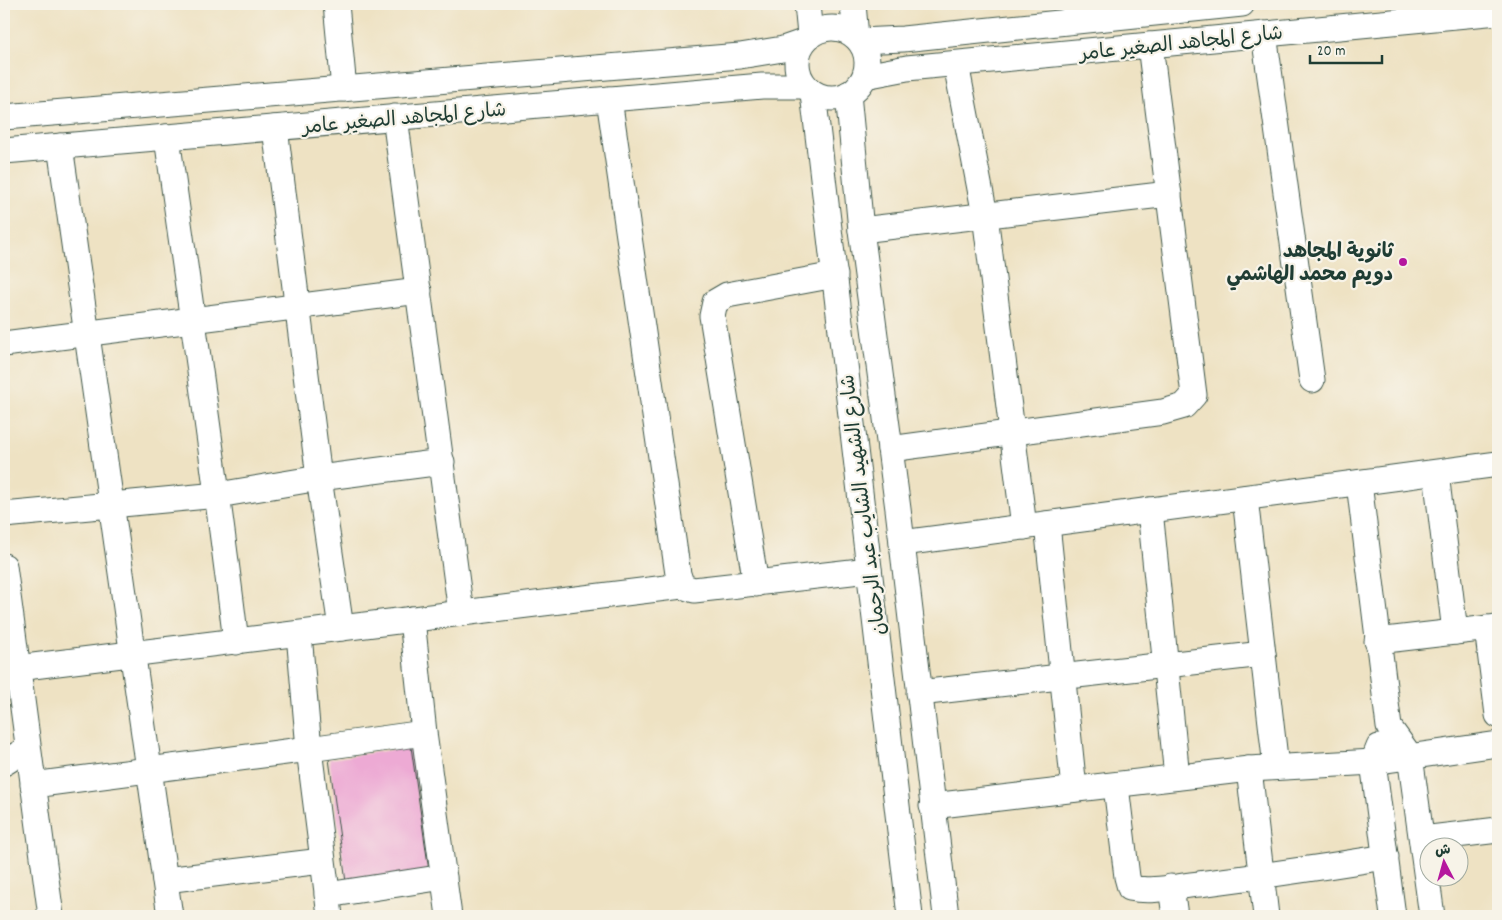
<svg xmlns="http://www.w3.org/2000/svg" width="1502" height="920" font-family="Dekko,'Playpen Sans Arabic',sans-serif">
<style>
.building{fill:#edaad4}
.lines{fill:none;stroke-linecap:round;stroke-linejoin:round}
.street-casing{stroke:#3e5649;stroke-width:27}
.street{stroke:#fff;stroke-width:25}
.poi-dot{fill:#b5179e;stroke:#f7f3e8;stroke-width:2}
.labels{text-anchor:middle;stroke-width:4.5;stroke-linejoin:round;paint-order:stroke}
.street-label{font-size:20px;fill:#1f3d34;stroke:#f7f3e8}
.poi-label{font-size:20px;font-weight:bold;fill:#1f3d34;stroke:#f7f3e8;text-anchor:end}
</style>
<rect width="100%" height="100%" fill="#f7f3e8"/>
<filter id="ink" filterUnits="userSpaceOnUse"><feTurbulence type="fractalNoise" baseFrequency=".02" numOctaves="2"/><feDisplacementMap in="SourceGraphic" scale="10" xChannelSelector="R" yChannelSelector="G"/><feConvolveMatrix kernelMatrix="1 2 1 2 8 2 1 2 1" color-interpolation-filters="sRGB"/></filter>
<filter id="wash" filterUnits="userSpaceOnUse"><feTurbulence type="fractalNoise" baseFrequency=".0096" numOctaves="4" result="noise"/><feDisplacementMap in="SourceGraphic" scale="20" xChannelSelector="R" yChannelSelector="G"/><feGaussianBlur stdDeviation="1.12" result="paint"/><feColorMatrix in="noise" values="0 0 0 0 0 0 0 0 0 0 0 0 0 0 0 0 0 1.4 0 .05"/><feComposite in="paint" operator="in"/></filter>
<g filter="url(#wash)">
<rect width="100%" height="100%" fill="#eee2c3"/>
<g id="blocks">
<polygon class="building" points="411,747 429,871 346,882 329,759"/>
</g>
</g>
<g filter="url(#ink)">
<use href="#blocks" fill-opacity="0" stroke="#3e5649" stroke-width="1"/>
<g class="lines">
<defs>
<g id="street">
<polyline points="336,4 344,89"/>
<polyline points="807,4 810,35"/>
<polyline points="853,4 856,37"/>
<circle cx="832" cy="63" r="35"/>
<polyline points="1264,34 1312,380"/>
<polyline points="860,41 903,39 1242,4"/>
<polyline points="956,64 985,215 1024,527"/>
<polyline points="865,76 907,68 1498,12"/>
<polyline points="813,93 910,916"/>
<polyline points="848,94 861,230 898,509 946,916"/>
<polyline points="609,99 678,574 682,586 694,590 869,570"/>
<polyline points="4,117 740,56 783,49 803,42"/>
<polyline points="395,117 461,613"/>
<path d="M167,137C190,305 216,473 236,642"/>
<polyline points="60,146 170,916"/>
<polyline points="4,151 762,86 805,86"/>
<polyline points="861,230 1169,194"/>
<polyline points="4,344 419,291"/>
<polyline points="890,449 1163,412 1184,406 1194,395 1150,45"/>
<polyline points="1436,473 1455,632"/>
<polyline points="1359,483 1389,727 1410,756 1432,916"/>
<polyline points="1245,498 1276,767"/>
<polyline points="1150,510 1177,777"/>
<polyline points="4,515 218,495 319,478 442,462"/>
<polyline points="1047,524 1074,789"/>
<polyline points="902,543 1498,464"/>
<polyline points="4,566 51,916"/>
<polyline points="756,584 712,316 715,302 727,295 835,275"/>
<polyline points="412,619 424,733"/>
<polyline points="341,628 682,586"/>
<polyline points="1487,628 1498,715"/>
<polyline points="299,634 309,749 424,733 449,916"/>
<polyline points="1377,641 1498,627"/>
<polyline points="17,668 341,628 319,478 275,128"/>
<polyline points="919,693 1263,654"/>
<polyline points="1379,747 1373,762 1393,916"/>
<polyline points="4,763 28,748"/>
<polyline points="1249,769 1266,916"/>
<polyline points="33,785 309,749 330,916"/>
<path d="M1116,786L1127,877L1130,888C1152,893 1177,886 1199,884C1262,876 1324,867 1386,857"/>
<polyline points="932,806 1249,769 1373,762 1498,744"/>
<polyline points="1422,839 1498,830"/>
<polyline points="165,880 322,861"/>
<polyline points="1171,887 1175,916"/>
<polyline points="327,895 444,877"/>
</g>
</defs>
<use href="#street" class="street-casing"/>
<use href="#street" class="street"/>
</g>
</g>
<circle class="poi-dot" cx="1403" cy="262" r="5"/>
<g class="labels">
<g class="street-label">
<text transform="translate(1181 42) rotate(-6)" y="7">شارع المجاهد الصغير عامر</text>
<text transform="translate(404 117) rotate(-5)" y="7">شارع المجاهد الصغير عامر</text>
<text transform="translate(862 505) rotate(-97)" y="7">شارع الشهيد الشايب عبد الرحمان</text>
</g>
<g class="poi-label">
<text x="1393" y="257">ثانوية المجاهد<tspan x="1393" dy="23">دويم محمد الهاشمي</tspan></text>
</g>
</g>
<rect width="1502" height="920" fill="none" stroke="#f7f3e8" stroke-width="20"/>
<g transform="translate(1444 862) rotate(354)"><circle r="24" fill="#f7f3e8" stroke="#a1aaa0"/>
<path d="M0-4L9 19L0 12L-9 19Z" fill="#b5179e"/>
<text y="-8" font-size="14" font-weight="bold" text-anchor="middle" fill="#1f3d34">ش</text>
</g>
<path d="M1310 55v8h72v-8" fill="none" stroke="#1f3d34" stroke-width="2.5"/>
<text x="1317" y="55" font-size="15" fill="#1f3d34" stroke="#f7f3e8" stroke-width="4" paint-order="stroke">20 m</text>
</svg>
